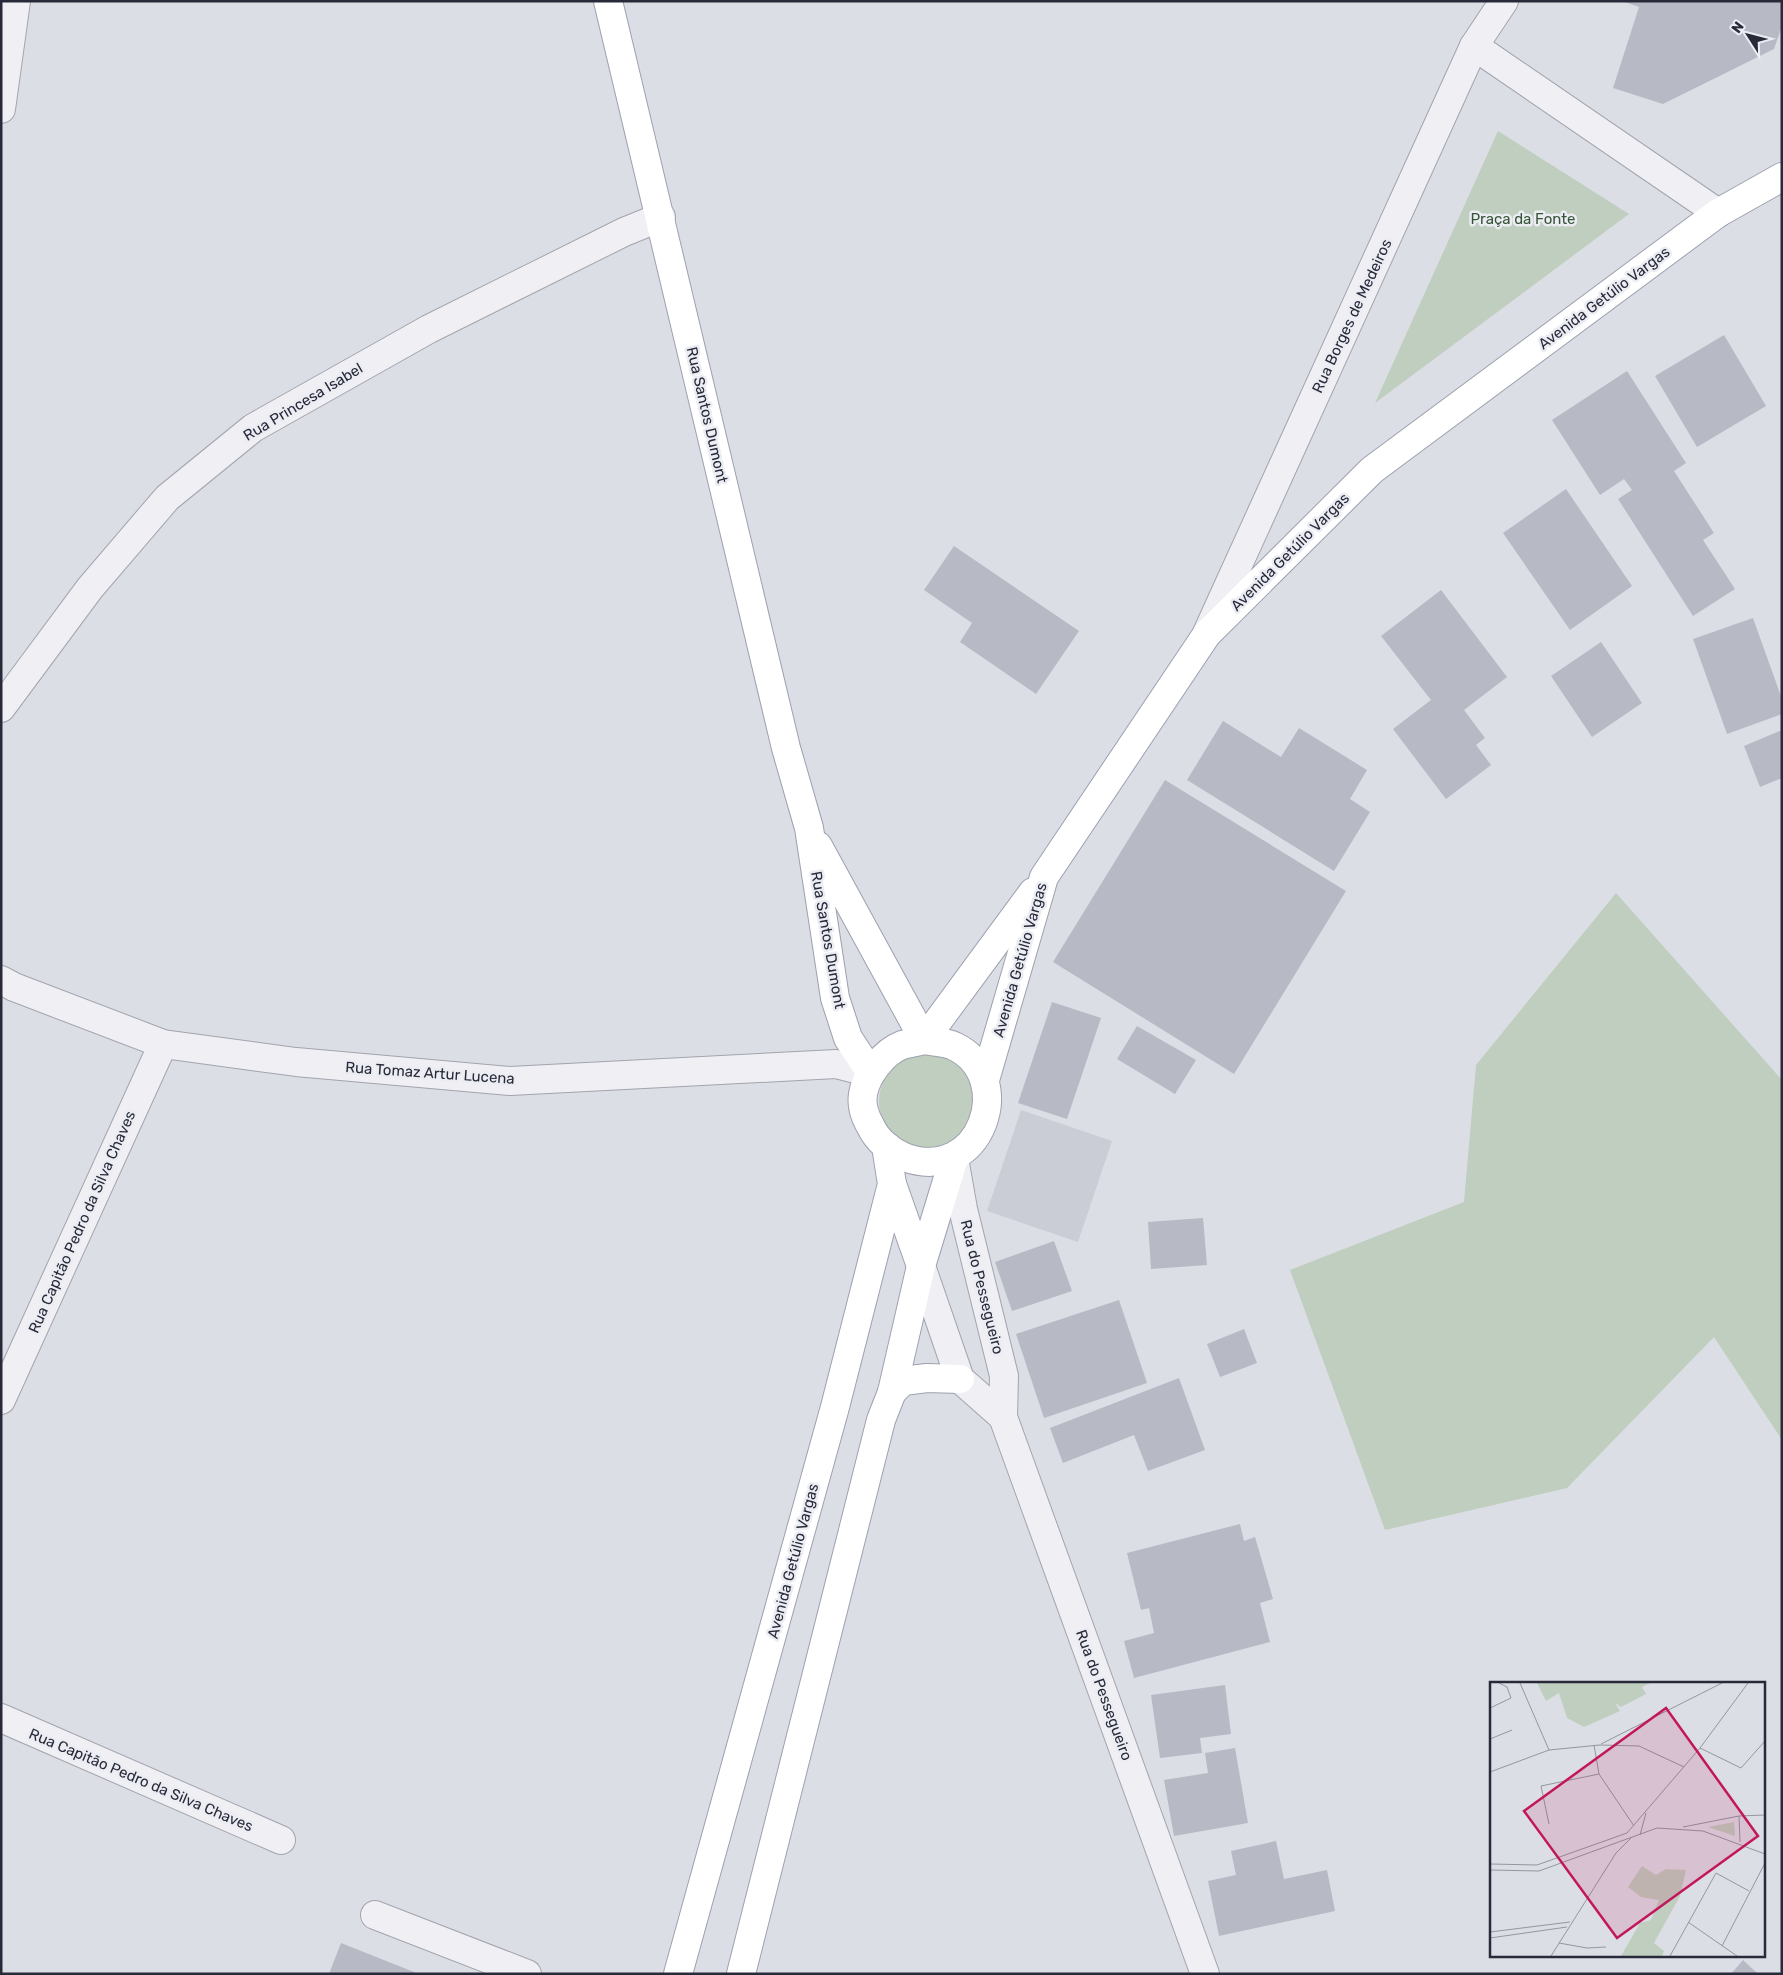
<svg xmlns="http://www.w3.org/2000/svg" width="1783" height="1975" font-family="Rubik,sans-serif">
<style>
.built{fill:#cbcdd6}
.green{fill:#bfcebe}
.building{fill:#b7b9c4}
.lines{fill:none;stroke-linecap:round;stroke-linejoin:round}
.minor-casing{stroke:#a2a4ae;stroke-width:30}
.major-casing{stroke:#9da0af;stroke-width:30}
.minor{stroke:#efeff4;stroke-width:28}
.major{stroke:#fff;stroke-width:28}
.labels{text-anchor:middle;stroke-width:5;stroke-linejoin:round;paint-order:stroke}
.park-label{font-size:15px;fill:#365437;stroke:#ebedf3}
.street-label{font-size:15px;fill:#282a3a;stroke:#ebedf3}
.inset-road{fill:none;stroke:#9496a1;stroke-width:1}
.view{fill:#c2185b;fill-opacity:0.15;stroke:#c2185b;stroke-width:2.5}
.inset-edge{fill:none;stroke:#282a3a;stroke-width:2.5}
</style>
<rect width="100%" height="100%" fill="#dcdee5"/>
<polygon class="built" points="1021,1110 1112,1141 1078,1242 987,1211"/>
<g class="green">
<polygon points="1498,131 1629,214 1375,403"/>
<polygon points="1616,893 1782,1080 1782,1440 1714,1337 1567,1488 1385,1530 1290,1270 1464,1202 1476,1065"/>
<circle cx="927" cy="1101" r="48"/>
</g>
<g class="building">
<polygon points="1622,1 1782,1 1782,26 1774,49 1663,104 1613,88 1639,7"/>
<polygon points="1724,335 1766,406 1697,447 1655,376"/>
<polygon points="1627,371 1686,463 1674,471 1714,533 1703,540 1735,589 1693,616 1618,499 1632,490 1624,479 1600,495 1552,420"/>
<polygon points="1566,489 1632,586 1570,630 1503,533"/>
<polygon points="954,546 1079,631 1036,694 960,642 972,623 924,590"/>
<polygon points="1441,590 1507,677 1464,710 1485,738 1476,745 1491,765 1446,799 1393,729 1431,700 1381,636"/>
<polygon points="1753,618 1782,699 1782,714 1727,734 1693,639"/>
<polygon points="1601,642 1642,703 1592,737 1551,676"/>
<polygon points="1223,721 1281,757 1299,728 1367,770 1350,799 1370,812 1334,871 1187,780"/>
<polygon points="1782,730 1782,778 1760,787 1744,746"/>
<polygon points="1165,780 1346,891 1234,1074 1053,962"/>
<polygon points="1052,1002 1101,1018 1067,1119 1018,1103"/>
<polygon points="1137,1026 1196,1060 1175,1094 1117,1059"/>
<polygon points="1203,1218 1207,1265 1151,1269 1148,1222"/>
<polygon points="1054,1241 1072,1291 1012,1311 995,1262"/>
<polygon points="1119,1300 1147,1383 1044,1418 1016,1334"/>
<polygon points="1244,1329 1257,1363 1220,1377 1207,1344"/>
<polygon points="1179,1378 1205,1450 1148,1471 1134,1435 1063,1463 1050,1428"/>
<polygon points="1240,1524 1244,1541 1255,1537 1273,1599 1260,1603 1270,1642 1134,1678 1124,1641 1154,1633 1149,1608 1141,1610 1127,1553"/>
<polygon points="1225,1685 1231,1734 1200,1738 1202,1753 1160,1758 1151,1695"/>
<polygon points="1235,1748 1248,1823 1174,1836 1164,1780 1208,1773 1205,1753"/>
<polygon points="1276,1841 1284,1879 1327,1870 1335,1911 1219,1936 1208,1881 1236,1875 1231,1851"/>
<polygon points="341,1943 419,1974 329,1974"/>
<polygon points="1743,1960 1758,1974 1731,1974"/>
</g>
<g class="lines">
<defs>
<g id="minor">
<polyline points="1474,46 1718,213"/>
<polyline points="1,109 16,1"/>
<polyline points="1207,633 1474,46 1504,1"/>
<polyline points="1,708 90,588 167,498 253,428 429,329 624,232 661,217"/>
<polyline points="1,980 14,987 163,1044 296,1062 510,1081 836,1064 871,1073"/>
<polyline points="954,1158 963,1209 1004,1376 1003,1417 1205,1974"/>
<polyline points="921,1266 960,1379 1003,1417"/>
<polyline points="1,1400 163,1044"/>
<polyline points="1,1718 281,1840"/>
<polyline points="375,1915 527,1974"/>
</g>
<g id="major">
<polyline points="608,1 786,748 809,828 835,998 848,1038 871,1073"/>
<polyline points="818,846 924,1040"/>
<path d="M924,1040C934,1042 946,1042 954,1046C1018,1076 982,1186 904,1157C890,1151 877,1140 871,1127C865,1117 861,1106 863,1094C866,1075 884,1052 902,1045C909,1043 917,1042 924,1040Z"/>
<polyline points="924,1040 1033,892"/>
<polyline points="985,1080 1044,877 1207,634 1372,470 1718,213 1782,177"/>
<polyline points="892,1184 921,1266"/>
<polyline points="892,1392 903,1381 927,1378 960,1379"/>
<polyline points="678,1974 835,1407 892,1184 886,1146"/>
<polyline points="741,1974 881,1420 892,1392 921,1266 954,1158"/>
</g>
</defs>
<use href="#minor" class="minor-casing"/>
<use href="#major" class="major-casing"/>
<use href="#minor" class="minor"/>
<use href="#major" class="major"/>
</g>
<g class="labels">
<g class="park-label">
<text x="1523" y="224">Praça da Fonte</text>
</g>
<g class="street-label">
<text transform="translate(1604 298) rotate(-37)" y="5">Avenida Getúlio Vargas</text>
<text transform="translate(1352 316) rotate(-65)" y="5">Rua Borges de Medeiros</text>
<text transform="translate(303 402) rotate(-31)" y="5">Rua Princesa Isabel</text>
<text transform="translate(707 415) rotate(77)" y="5">Rua Santos Dumont</text>
<text transform="translate(1290 552) rotate(-45)" y="5">Avenida Getúlio Vargas</text>
<text transform="translate(828 940) rotate(80)" y="5">Rua Santos Dumont</text>
<text transform="translate(1020 960) rotate(-74)" y="5">Avenida Getúlio Vargas</text>
<text transform="translate(430 1073) rotate(4)" y="5">Rua Tomaz Artur Lucena</text>
<text transform="translate(82 1222) rotate(-66)" y="5">Rua Capitão Pedro da Silva Chaves</text>
<text transform="translate(982 1287) rotate(76)" y="5">Rua do Pessegueiro</text>
<text transform="translate(793 1561) rotate(-75)" y="5">Avenida Getúlio Vargas</text>
<text transform="translate(1104 1695) rotate(70)" y="5">Rua do Pessegueiro</text>
<text transform="translate(141 1780) rotate(23)" y="5">Rua Capitão Pedro da Silva Chaves</text>
</g>
</g>
<g transform="translate(1490 1682)">
<rect width="275" height="275" fill="#dcdee5"/>
<path d="M47,1H160L152,5L156,12L131,25L125,21L130,29L94,45L77,36L69,11L56,19ZM244,140L245,154L218,145ZM152,184L166,193L176,187L196,188L190,214L164,261L174,269L172,274H131L150,241L161,238L169,218L151,215L138,205Z" fill="#bfcebe"/>
<path class="inset-road" d="M30,1L59,68M0,26L21,16L17,5L9,1M0,57L22,48M111,62L232,1M104,63L109,92L144,144M210,66L251,86L275,59M0,90L59,68L110,63L149,64L194,85M249,134L250,160M59,142L51,104L109,92M193,145L249,134L275,133M150,153L156,131M0,182L47,183L137,151L210,66L258,1M0,188L49,189L167,146L213,149L275,172M198,240L247,274M0,250L80,240M0,256L77,245M69,261L97,266L116,265M232,264L275,181M61,274L126,171L141,156M180,274L226,191L259,209"/>
<path class="view" d="M176,26L268,154L127,256L34,129Z"/>
<rect width="275" height="275" class="inset-edge"/>
</g>
<rect width="1783" height="1975" fill="none" stroke="#282a3a" stroke-width="5"/>
<g transform="translate(1748 35) rotate(306)" stroke="#ebedf3" stroke-width="4" paint-order="stroke">
<path d="M0-4L9 19L0 12L-9 19Z" fill="#282a3a"/>
<text y="-8" font-size="14" font-weight="bold" text-anchor="middle" fill="#282a3a">N</text>
</g>
</svg>
